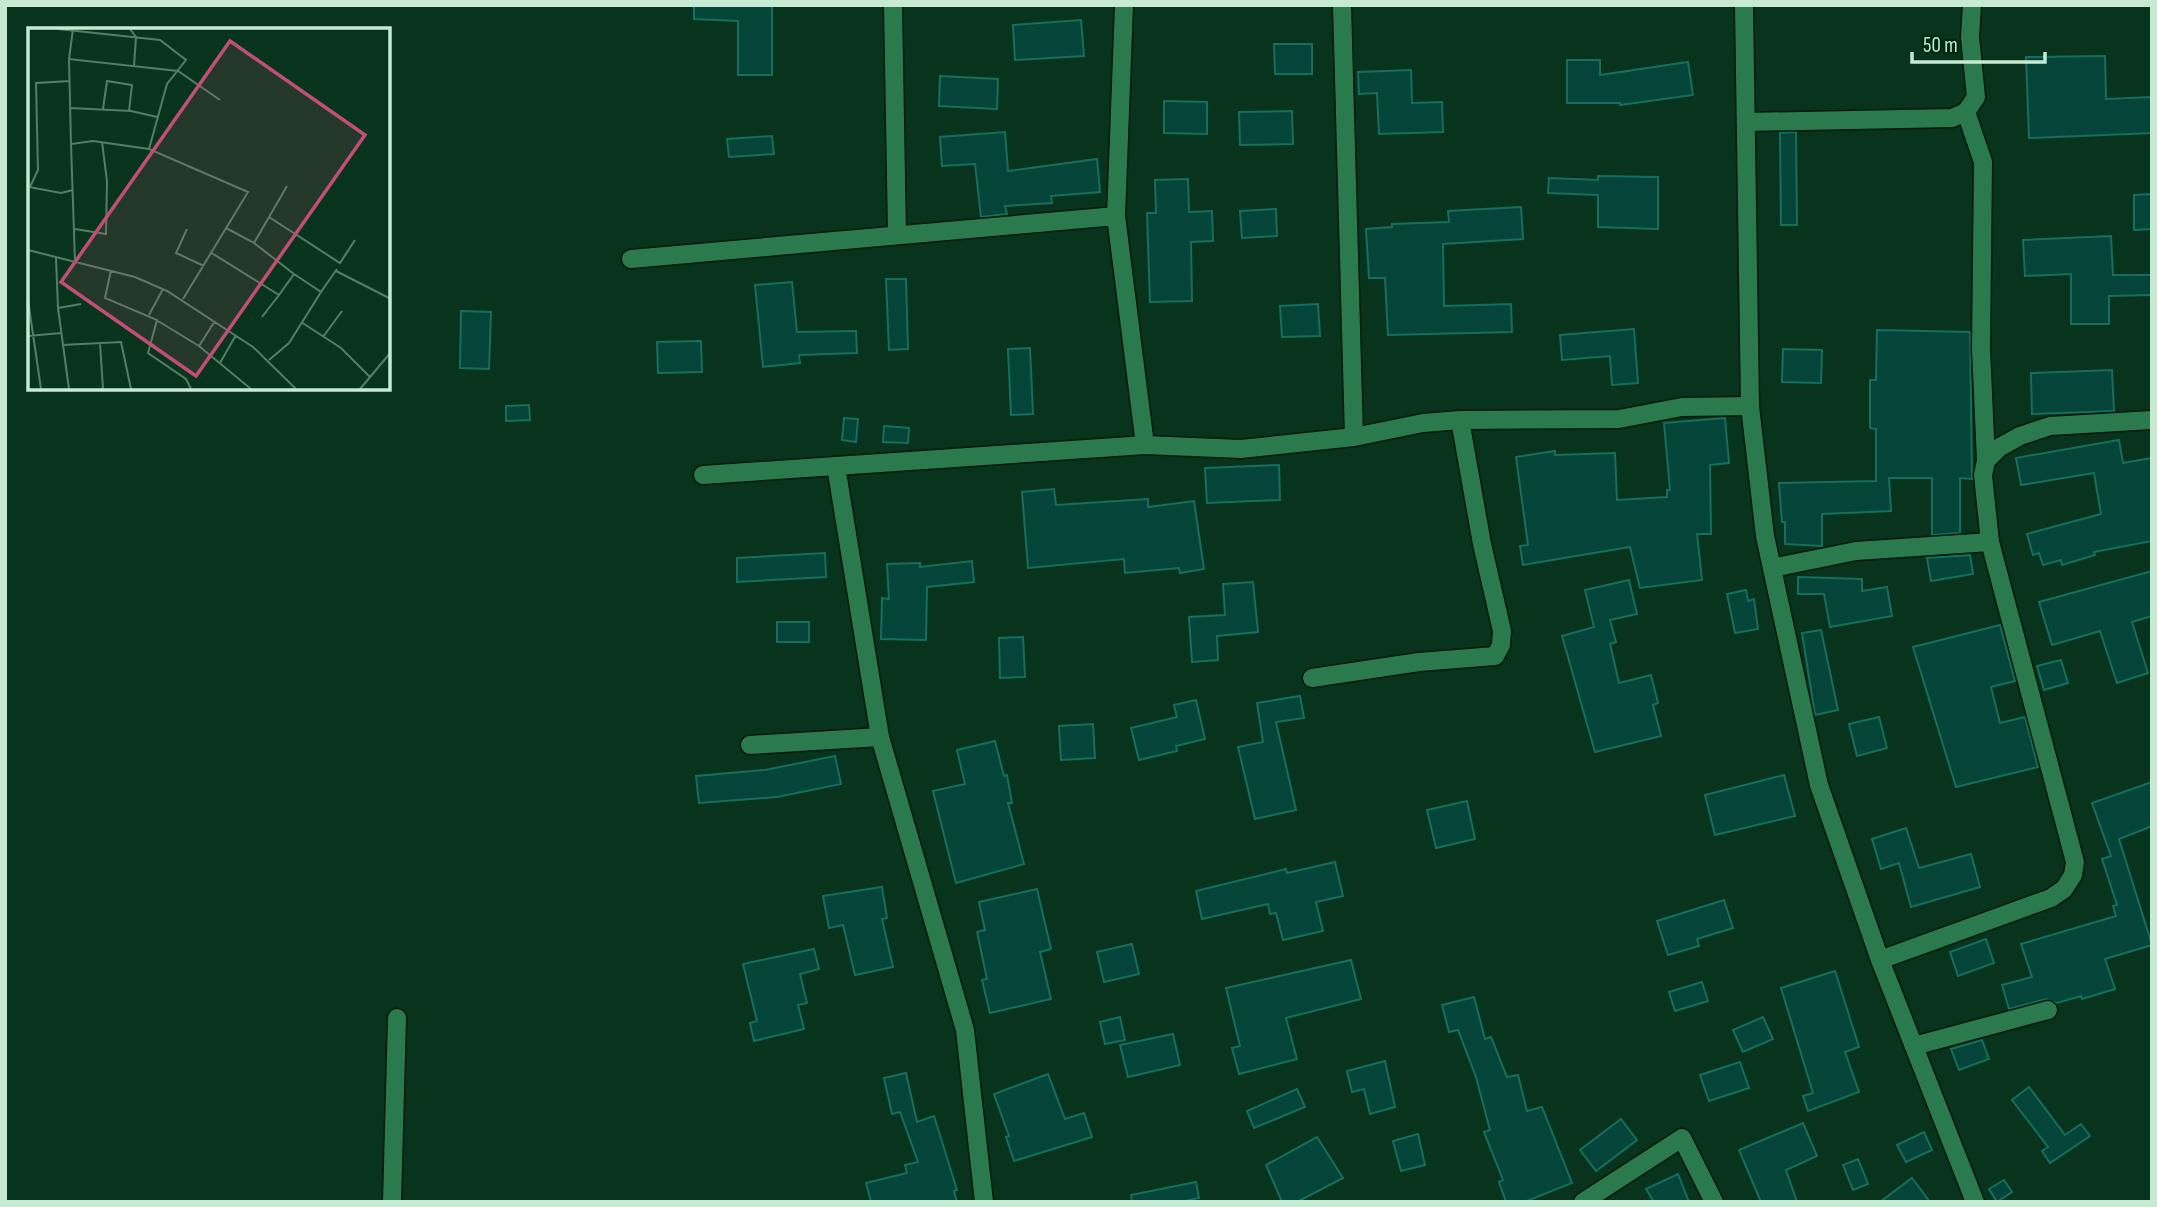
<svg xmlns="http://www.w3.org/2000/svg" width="2157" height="1207" font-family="'Sofia Sans Condensed',sans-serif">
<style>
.building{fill:#054438;stroke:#166e5c;stroke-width:2}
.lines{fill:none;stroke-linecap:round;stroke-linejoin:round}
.minor-casing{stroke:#02190b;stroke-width:21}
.minor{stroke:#2a7a4e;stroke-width:18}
.inset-road{fill:none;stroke:#547d65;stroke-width:2}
.view{fill:#c34d79;fill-opacity:0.15;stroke:#c34d79;stroke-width:3.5}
.inset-edge{fill:none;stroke:#c6ebd2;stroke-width:3.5}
</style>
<rect width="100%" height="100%" fill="#08341d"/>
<g class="building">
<polygon points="694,5 772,5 772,75 738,75 738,21 694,19"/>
<polygon points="1081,20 1084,56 1015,60 1013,25"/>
<polygon points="1274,44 1312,44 1312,74 1275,74"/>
<polygon points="2105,56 2106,99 2152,97 2152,133 2029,138 2026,57"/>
<polygon points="1567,60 1600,60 1600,75 1688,62 1693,95 1620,105 1620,103 1567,103"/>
<polygon points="1411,70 1412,103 1442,102 1443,132 1379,134 1377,93 1359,94 1358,72"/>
<polygon points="940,76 998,79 997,109 939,106"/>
<polygon points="1164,101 1207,102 1207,134 1164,133"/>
<polygon points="1292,111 1293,144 1240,145 1239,112"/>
<polygon points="1005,132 1008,171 1097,159 1100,192 1051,196 1052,203 1005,206 1007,214 981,217 975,164 942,166 940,137"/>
<polygon points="1796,132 1797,225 1781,225 1780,133"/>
<polygon points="772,136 774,154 729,157 727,139"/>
<polygon points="1598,176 1658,177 1658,229 1598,227 1598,195 1548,193 1549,178 1598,180"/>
<polygon points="1188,179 1189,212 1212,211 1213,241 1191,242 1192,301 1150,302 1147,213 1156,213 1155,180"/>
<polygon points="2152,194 2152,229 2134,230 2134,195"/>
<polygon points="1521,207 1523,239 1443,244 1444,306 1511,304 1512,332 1388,335 1385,278 1369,278 1366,229 1392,227 1392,224 1449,222 1448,211"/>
<polygon points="1276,209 1277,236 1242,238 1240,211"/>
<polygon points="2111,236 2113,275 2152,275 2152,295 2109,296 2109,324 2071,324 2071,274 2025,276 2023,240"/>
<polygon points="886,279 906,279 908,349 889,350"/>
<polygon points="792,282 797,332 856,331 857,353 799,355 800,363 763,367 755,285"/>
<polygon points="1318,304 1320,336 1282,337 1280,306"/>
<polygon points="461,311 491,312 489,369 460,368"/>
<polygon points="1634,329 1638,383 1612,385 1610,356 1562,360 1560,335"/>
<polygon points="1877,330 1970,332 1972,479 1960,478 1960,533 1932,535 1932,478 1889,478 1891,511 1822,514 1822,546 1785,544 1785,522 1782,522 1779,483 1876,481 1876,429 1870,428 1870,380 1876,380"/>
<polygon points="701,341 702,372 658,373 657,342"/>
<polygon points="1030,348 1033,414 1011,415 1008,349"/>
<polygon points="1783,349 1822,350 1821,383 1782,382"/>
<polygon points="2112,370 2114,411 2032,414 2031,373"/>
<polygon points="529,405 530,420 506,421 506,406"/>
<polygon points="844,418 858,419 856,442 842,440"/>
<polygon points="1725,418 1729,463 1710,465 1711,534 1697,534 1702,580 1640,588 1630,547 1523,565 1520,546 1528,545 1516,457 1555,451 1555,455 1615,453 1617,500 1667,497 1667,490 1670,490 1664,423"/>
<polygon points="884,426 909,428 908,443 883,442"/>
<polygon points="2119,440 2123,463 2152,458 2152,541 2094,552 2095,555 2062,565 2061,560 2043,565 2039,553 2033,555 2027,534 2101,514 2094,473 2021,485 2016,458"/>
<polygon points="1279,465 1280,500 1207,503 1205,468"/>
<polygon points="1054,489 1056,505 1148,499 1148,507 1194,501 1204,569 1180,573 1179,568 1125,573 1124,559 1028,568 1022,492"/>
<polygon points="825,553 826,577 737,582 737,558"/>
<polygon points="1970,555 1973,574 1931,581 1927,558"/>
<polygon points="972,561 974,582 927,587 926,640 881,639 882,598 889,599 887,564 920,563 920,567"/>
<polygon points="2152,571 2152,616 2132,622 2148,673 2117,683 2100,631 2052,645 2039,602"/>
<polygon points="1798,577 1862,579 1862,591 1887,587 1892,616 1830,627 1824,594 1798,594"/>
<polygon points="1629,580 1637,614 1610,620 1616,642 1610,644 1619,683 1651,675 1658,703 1653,705 1661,736 1595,752 1562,636 1594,627 1585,590"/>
<polygon points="1253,582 1258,632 1217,636 1218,660 1192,662 1189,617 1225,615 1223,584"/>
<polygon points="1746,590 1748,601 1754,599 1758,629 1735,633 1727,594"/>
<rect x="777" y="622" width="32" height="20"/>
<polygon points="2000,625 2015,681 1991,687 2000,723 2025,717 2038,767 1956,787 1913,647"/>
<polygon points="1821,630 1838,710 1815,715 1802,633"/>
<polygon points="1023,637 1025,677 1000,678 999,638"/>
<polygon points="2061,660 2068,683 2044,690 2037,666"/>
<polygon points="1300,696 1304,718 1276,722 1296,810 1255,819 1238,747 1263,742 1257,703"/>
<polygon points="1196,700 1205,739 1176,746 1177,751 1139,760 1131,728 1177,717 1174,705"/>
<polygon points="1879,717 1887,748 1857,756 1849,724"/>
<polygon points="1093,724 1095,758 1061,760 1059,726"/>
<polygon points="995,741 1004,776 1007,775 1012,803 1008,803 1024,864 956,883 933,791 965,784 957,750"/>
<polygon points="835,756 841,784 777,797 699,803 696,776 765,770"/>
<polygon points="1784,775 1795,816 1715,835 1705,795"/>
<polygon points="2152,782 2152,826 2119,839 2152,945 2105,959 2115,989 2082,999 2081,996 2057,1003 2046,999 2009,1009 2002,985 2032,977 2021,944 2116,916 2113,906 2117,905 2102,859 2111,856 2092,803"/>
<polygon points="1467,801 1475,839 1436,848 1427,810"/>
<polygon points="1906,828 1919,868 1971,854 1980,887 1911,907 1899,863 1881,869 1872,839"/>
<polygon points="1335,862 1343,896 1316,902 1323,931 1283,940 1276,913 1270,914 1268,904 1202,919 1196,891 1286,869 1287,873"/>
<polygon points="882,887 887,918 882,919 893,967 855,975 843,925 829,928 823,896"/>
<polygon points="1037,889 1051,949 1040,952 1051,999 990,1013 982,980 987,979 977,932 985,930 979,902"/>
<polygon points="1724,900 1733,928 1697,939 1699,946 1668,955 1657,921"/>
<polygon points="1986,939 1994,963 1958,976 1950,952"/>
<polygon points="1132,944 1139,974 1104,982 1097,952"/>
<polygon points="814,949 819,969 800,974 807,1003 798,1005 804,1029 754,1041 750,1023 757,1021 743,964"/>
<polygon points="1351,960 1361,999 1286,1018 1297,1059 1239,1074 1232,1048 1240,1046 1226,988"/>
<polygon points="1835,971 1859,1047 1845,1052 1859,1092 1808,1111 1803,1096 1813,1093 1781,988"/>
<polygon points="1702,982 1708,1001 1675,1011 1669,992"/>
<polygon points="1474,997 1485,1039 1491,1037 1507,1077 1518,1075 1527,1111 1542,1107 1572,1183 1524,1202 1506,1202 1499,1182 1503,1180 1484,1132 1490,1130 1476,1077 1458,1030 1449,1032 1442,1005"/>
<polygon points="1120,1017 1125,1040 1105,1044 1100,1022"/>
<polygon points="1763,1017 1773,1039 1743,1052 1733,1030"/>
<polygon points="1173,1034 1180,1065 1128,1077 1120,1045"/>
<polygon points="1982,1040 1989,1059 1959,1070 1951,1049"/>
<polygon points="1385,1061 1395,1107 1370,1114 1364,1089 1352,1092 1347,1071"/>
<polygon points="1740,1062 1749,1088 1709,1101 1700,1075"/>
<polygon points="906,1073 917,1122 934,1116 957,1190 954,1191 957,1202 871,1202 866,1183 907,1173 905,1165 918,1162 900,1112 892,1114 884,1078"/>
<polygon points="1048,1074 1065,1119 1084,1113 1092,1137 1014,1161 1006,1137 1009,1136 994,1094"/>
<polygon points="2029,1087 2065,1135 2081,1124 2090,1136 2050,1163 2042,1151 2048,1147 2012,1100"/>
<polygon points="1297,1089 1305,1107 1254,1128 1247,1111"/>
<polygon points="1621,1119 1637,1140 1596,1171 1580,1150"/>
<polygon points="1803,1123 1817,1156 1786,1170 1797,1202 1761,1202 1739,1150"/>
<polygon points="1924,1132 1932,1150 1906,1162 1897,1145"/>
<polygon points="1418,1134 1425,1165 1401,1171 1393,1141"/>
<polygon points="1317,1137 1343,1178 1297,1202 1282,1202 1266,1165"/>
<polygon points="1858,1159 1868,1184 1853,1190 1843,1165"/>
<polygon points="1678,1174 1689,1202 1654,1202 1646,1189"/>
<polygon points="1912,1178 1930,1202 1880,1202"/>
<polygon points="2004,1180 2012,1192 1997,1202 1989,1189"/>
<polygon points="1196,1182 1199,1198 1180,1202 1132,1202 1131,1195"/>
</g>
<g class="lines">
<defs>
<g id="minor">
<polyline points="893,5 897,234"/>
<polyline points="1342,5 1354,437"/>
<polyline points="1744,5 1750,406 1765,536 1819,785 1880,960 1975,1202"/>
<polyline points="1966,112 1983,162 1981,349 1986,461"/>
<polyline points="1746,122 1952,118 1966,112 1976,97 1970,37 1972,5"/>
<polyline points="1116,216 1124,5"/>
<polyline points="631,259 1116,216 1145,445"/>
<polyline points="703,475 836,466"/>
<polyline points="1772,568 1856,551 1990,542"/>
<polyline points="1312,678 1419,662 1495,656 1501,645 1502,631 1482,544 1460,420"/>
<polyline points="750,745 880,737"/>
<polyline points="1880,960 2051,898 2064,889 2073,875 2075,862 1990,542 1983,475 1986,461 2000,447 2020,436 2050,426 2152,420"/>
<polyline points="1914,1046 2048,1010"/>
<polyline points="392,1202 397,1018"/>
<polyline points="984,1202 965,1030 880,737 836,466 1145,445 1241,449 1354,437 1423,423 1460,420 1619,419 1682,407 1750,406"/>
<polyline points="1583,1202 1682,1138 1714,1202"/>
</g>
</defs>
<use href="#minor" class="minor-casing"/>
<use href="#minor" class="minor"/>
</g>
<g transform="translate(28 28)">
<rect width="362" height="362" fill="#08341d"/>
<path class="inset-road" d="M30,1L132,12L158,32L139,56L121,121M102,1L108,9L106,38M41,31L45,1M42,80L103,83L129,89M75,81L79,53L104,57L101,83M43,116L41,31L150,43L192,72M1,159L33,165L45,162M2,159L10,142L8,55L42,53M241,189L312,235L327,212M198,200L226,215L259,158M47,201L78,206L79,153L74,114M159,201L148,225L176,238M226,215L266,246M0,222L107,249L139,263L225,319L268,361M182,224L251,267L266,246L293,264L261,315L241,332M28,230L30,280L53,276M47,234L43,116L65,113L121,121L220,164L155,271M83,242L77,270L129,292L120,325L158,351L163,361M308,243L363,271M293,264L309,241M0,272L13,361M30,280L41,361M121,287L135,261M234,289L251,267M130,293L171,318L223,361M273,294L313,320L342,349M0,308L33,305M295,309L314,283M72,315L75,361M34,317L93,314L103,361M171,318L187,293M192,335L208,307M332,361L363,324"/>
<path class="view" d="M202,13L337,107L168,348L33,254Z"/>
<rect width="362" height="362" class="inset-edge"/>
</g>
<rect width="2157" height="1207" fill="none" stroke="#c6ebd2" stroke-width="14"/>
<path d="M1912 52v10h133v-10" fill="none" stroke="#c6ebd2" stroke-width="3.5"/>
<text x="1923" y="52" font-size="21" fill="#c6ebd2" stroke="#002913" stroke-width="5" paint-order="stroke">50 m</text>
</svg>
